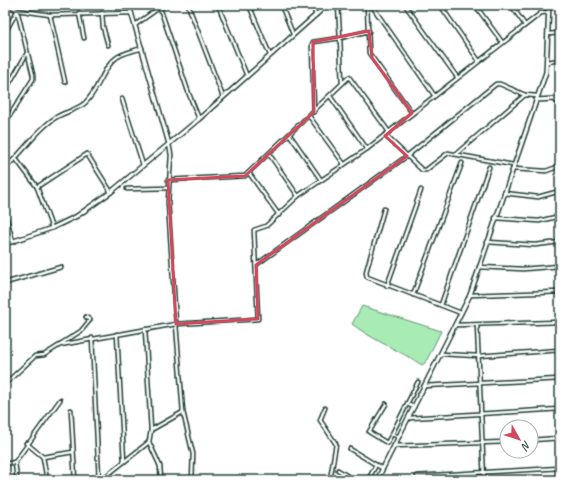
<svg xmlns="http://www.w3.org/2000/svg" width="565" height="485" font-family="Caveat,sans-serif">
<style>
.green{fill:#a9ebb4;stroke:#649474}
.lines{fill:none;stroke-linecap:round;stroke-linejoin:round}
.minor-casing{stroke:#1f3d34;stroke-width:5.5}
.tertiary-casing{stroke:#1f3d34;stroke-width:6}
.minor{stroke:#fff;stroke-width:2.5}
.tertiary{stroke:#fff;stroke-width:3}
.marked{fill:none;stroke:#d1495b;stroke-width:3;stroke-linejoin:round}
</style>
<rect width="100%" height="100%" fill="#fff"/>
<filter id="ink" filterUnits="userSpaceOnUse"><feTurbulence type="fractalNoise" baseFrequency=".025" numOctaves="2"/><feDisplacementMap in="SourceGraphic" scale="8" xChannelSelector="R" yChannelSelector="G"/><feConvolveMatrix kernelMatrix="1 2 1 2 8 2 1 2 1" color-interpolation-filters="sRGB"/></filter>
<g filter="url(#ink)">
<path class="green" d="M362,306L441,331L426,362L422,365C399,350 374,341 352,324Z"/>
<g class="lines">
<defs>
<g id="minor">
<polyline points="8,5 17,10 50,15 131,13"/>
<polyline points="188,5 223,97"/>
<polyline points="218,5 247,76"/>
<polyline points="249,5 270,55"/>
<polyline points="281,5 293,34"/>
<polyline points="312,5 316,15"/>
<polyline points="338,5 340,38 369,31"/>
<polyline points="367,5 369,53 412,113"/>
<polyline points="405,5 457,77"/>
<polyline points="440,5 479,61"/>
<polyline points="475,5 502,42"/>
<polyline points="511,5 525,25"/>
<polyline points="372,6 434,95"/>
<polyline points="160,8 189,94 199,119"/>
<polyline points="79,13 84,38"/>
<polyline points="102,13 103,27 108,45"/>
<polyline points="50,15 65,82"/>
<polyline points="135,25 163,5"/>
<polyline points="5,33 17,11"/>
<polyline points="548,34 560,33"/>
<polyline points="547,62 560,60"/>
<polyline points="8,86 27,53"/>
<polyline points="330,96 367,149"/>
<polyline points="122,99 143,165"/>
<polyline points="314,112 312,45 313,42 340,38 342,83"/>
<polyline points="309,116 344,164"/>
<polyline points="5,123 33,79 33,75 17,10"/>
<polyline points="290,135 321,180"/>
<polyline points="385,135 422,170 426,170 448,153 513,165"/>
<polyline points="169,144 171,155 168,202 176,324 183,412 193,454 192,480"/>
<polyline points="457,153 525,95"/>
<polyline points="269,154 298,196"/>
<polyline points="16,159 37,187 52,228"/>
<path d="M5,168C23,153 35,131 55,118C64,112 77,110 85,103C99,90 103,67 116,58C122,53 134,51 142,48"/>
<polyline points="513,169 546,171 560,166"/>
<polyline points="249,173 279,215"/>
<polyline points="168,180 245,176 349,77 389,132"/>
<polyline points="37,187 87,154 111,192"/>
<polyline points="127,189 168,188"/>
<polyline points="504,193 538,197 560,191"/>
<polyline points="384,209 366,272 367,277 461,313"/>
<polyline points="5,212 13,242"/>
<polyline points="495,218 539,221 560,216"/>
<polyline points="487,242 535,245 560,242"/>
<polyline points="256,265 407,156 496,84 500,84 525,95 537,96"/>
<polyline points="479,267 523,269 560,266"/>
<polyline points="5,283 61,267"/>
<polyline points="387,286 421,190"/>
<polyline points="413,295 462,163"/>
<polyline points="470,295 560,292"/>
<polyline points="441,305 489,167"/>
<polyline points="456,325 560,322"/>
<polyline points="477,325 484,480"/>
<polyline points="145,329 151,430"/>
<polyline points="117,334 124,461"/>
<polyline points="92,338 99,480"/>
<polyline points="62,343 81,331 90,320 86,317"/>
<polyline points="441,354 479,356 560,350"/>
<polyline points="5,384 35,356 44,355 60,345 176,324 258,319 254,230 266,226 298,196 367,149 541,13 548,12"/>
<polyline points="424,386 560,379"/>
<polyline points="386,404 369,432 387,443 392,434 399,437"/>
<polyline points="414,407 407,404 418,382"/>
<polyline points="325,408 320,420 336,444 330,480"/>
<polyline points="71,410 75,480"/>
<polyline points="409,418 560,409"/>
<polyline points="392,434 407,404"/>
<polyline points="531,440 560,438"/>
<polyline points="149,442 160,466 161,480"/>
<polyline points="26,443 43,457 47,480"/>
<polyline points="394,446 507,442"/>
<polyline points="350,449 383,469"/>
<polyline points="43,457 73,452"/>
<polyline points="5,464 15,462"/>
<polyline points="338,470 354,480"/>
<polyline points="417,476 560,468"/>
<polyline points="427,476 427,480"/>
<polyline points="17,480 15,462 60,400"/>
<polyline points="101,480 149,442 151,430 183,412"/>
<polyline points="368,480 376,465"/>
</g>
<g id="tertiary">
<polyline points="129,5 169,144"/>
<polyline points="536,100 554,99 560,104"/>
<polyline points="5,244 52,228 77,216 111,192 199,119 327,5"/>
<polyline points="377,480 470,295 546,72 549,5"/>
</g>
</defs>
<use href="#minor" class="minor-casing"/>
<use href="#tertiary" class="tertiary-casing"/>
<use href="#minor" class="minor"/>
<use href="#tertiary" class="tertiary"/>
</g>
</g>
<path class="marked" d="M369,31L372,58L412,113L385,136L407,156L256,265L258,319L176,324L168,180L245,176L314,112L313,42Z"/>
<rect width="565" height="485" fill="none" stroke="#fff" stroke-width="20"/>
<rect x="10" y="10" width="545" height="465" fill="none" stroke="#1f3d34" stroke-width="1.5" filter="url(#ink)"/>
<g transform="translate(519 439) rotate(129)"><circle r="19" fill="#ffffff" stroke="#a5b1ae"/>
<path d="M0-3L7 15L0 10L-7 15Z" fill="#d1495b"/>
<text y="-6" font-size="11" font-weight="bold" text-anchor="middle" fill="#1f3d34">N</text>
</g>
</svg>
